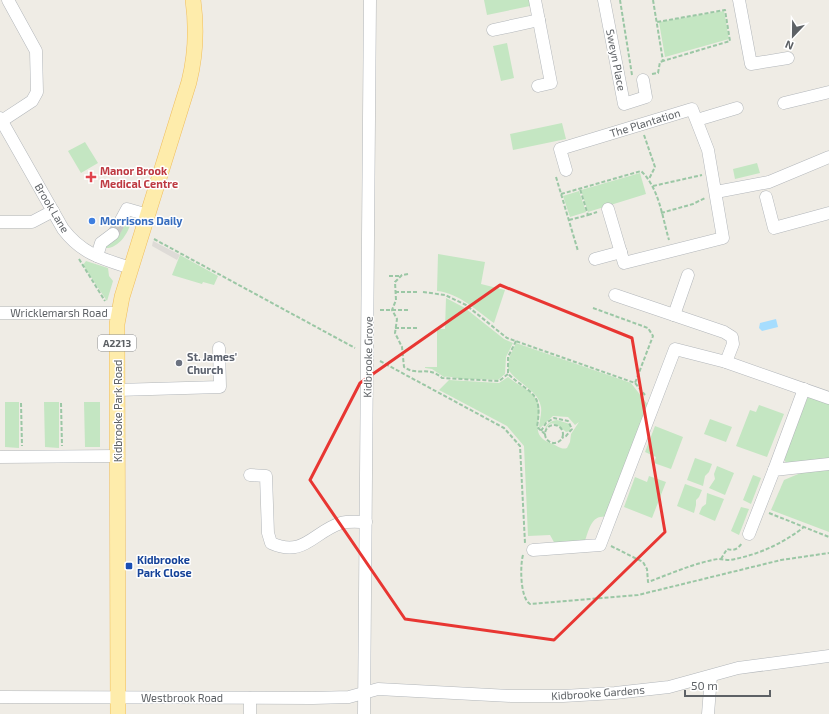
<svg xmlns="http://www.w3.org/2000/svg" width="829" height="714" font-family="'Exo 2',sans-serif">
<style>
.industrial{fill:#dedbd7}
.green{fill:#c4e6c2}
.water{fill:#a6ddfe}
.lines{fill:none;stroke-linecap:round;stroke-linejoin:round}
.minor-tunnel{stroke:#cac9c5;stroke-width:12;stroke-dasharray:12 6;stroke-linecap:butt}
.minor-casing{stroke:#b2b6ba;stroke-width:13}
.major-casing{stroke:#f0be5d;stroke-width:16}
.path{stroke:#9bc7a5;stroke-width:2;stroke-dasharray:4 2;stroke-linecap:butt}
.minor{stroke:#fff;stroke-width:12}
.major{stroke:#feecab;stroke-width:15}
.marked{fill:none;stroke:#e83632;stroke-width:3;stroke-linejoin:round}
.health-dot{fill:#e0444e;stroke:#fff;stroke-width:1.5}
.shop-dot{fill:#3f7fe0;stroke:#fff;stroke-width:1.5}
.worship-dot{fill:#6b7280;stroke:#fff;stroke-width:1.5}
.transit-dot{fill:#1a4fb4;stroke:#fff;stroke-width:1.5}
.labels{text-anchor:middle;stroke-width:3;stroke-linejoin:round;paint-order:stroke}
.shield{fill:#fff;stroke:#8e9093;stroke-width:1}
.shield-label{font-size:10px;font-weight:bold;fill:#5d6165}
.street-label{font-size:11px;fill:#5d6165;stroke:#fff}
.health-label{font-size:11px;font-weight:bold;fill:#be3a42;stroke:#fff;text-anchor:start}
.shop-label{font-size:11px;font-weight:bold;fill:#366cbe;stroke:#fff;text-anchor:start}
.worship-label{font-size:11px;font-weight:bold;fill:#5b616d;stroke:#fff;text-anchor:start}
.transit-label{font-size:11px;font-weight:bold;fill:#164399;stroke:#fff;text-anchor:start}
</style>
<rect width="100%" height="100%" fill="#efece5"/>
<polygon class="industrial" points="153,241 180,255 177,260 152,246"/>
<g class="green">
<polygon points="484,0 529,0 530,6 487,15"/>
<polygon points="724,11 729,39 665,57 659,22"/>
<polygon points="507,43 514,78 501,81 493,46"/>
<polygon points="562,123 566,139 513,150 510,134"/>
<polygon points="85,142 98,163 81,173 68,151"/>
<polygon points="757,163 760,173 735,179 733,169"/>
<polygon points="640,173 646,194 588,212 581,190"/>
<polygon points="579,191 586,212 570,217 563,196"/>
<path d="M127,221L131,222C128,234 118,249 105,248V245L118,237Z"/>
<path d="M438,254L485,262L481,284L505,290L494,323C477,311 459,293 437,291Z"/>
<polygon points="180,255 218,276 214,285 203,282 202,284 172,275"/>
<polygon points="86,261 108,268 109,276 113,281 107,301 83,265"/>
<path d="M446,298L465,308L504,339L513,343L506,357L505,374L498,380C486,379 475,379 463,379C456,379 452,376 444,377L432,369L425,368V367H437V329H445Z"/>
<path d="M516,343L631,383L648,405L605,517C591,514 588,533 584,544H555L550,535L528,536L524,446L507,426L439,390L449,380L499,383L508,377C516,384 531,390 537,400C546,418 525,435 553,444C558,446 561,450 567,448L570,442L571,434L579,422L575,425L568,417L553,416L539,429C539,421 542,415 541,407C538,389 517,384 508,369L509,358Z"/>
<polygon points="809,394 829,401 829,460 786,464 784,457"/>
<polygon points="5,402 19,402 19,448 5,447"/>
<polygon points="44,402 59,402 59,448 45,447"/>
<polygon points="84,402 100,402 100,447 85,447"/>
<polygon points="759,405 784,414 767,457 736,446 750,410 756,412"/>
<polygon points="710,419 732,427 726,442 704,434"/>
<path d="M557,420L570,424V431L566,432C559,426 549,416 545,433C544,425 550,421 557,420Z"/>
<polygon points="655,426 683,437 671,469 654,463 656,457 645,452"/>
<polygon points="695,458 712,464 709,472 705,476 703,486 687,480"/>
<polygon points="717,466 734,473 725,495 709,488 715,479 714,474"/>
<polygon points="829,469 829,532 771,510 784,480 803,472"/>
<polygon points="753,475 761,478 751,504 743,500"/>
<polygon points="649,476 666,482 652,518 624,507 635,477 647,482"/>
<polygon points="685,484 702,490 699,497 696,500 696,505 694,513 677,506"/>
<polygon points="707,493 724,499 715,521 699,514 702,507 706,504"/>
<polygon points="741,507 749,509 739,535 731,531"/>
</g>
<polygon class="water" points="776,319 778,327 762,331 759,328 760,323"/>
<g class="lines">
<polyline class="minor-tunnel" points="113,234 121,220"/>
<defs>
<g id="minor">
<polyline points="535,0 551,83 538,86"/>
<polyline points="604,0 624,104 646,97 643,80"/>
<polyline points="739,0 751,64 788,58"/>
<polyline points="493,30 539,20"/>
<polyline points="784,103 829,92"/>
<path d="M0,118L63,229C82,254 102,259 131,268"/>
<polyline points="697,120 737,108"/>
<polyline points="0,122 32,101 37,92 36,51 8,0"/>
<polyline points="566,170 560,149 692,109 708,150 723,238 624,263 608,209"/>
<polyline points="716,192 769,182 829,157"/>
<polyline points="766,197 774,228 829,213"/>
<polyline points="121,220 127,209 148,215"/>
<polyline points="0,222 32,222 53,211"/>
<polyline points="97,256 101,243 113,234"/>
<polyline points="595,259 621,252"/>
<polyline points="615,295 724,332 732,337 733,344 726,362"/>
<polyline points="0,313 119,313"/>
<polyline points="674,315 688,275"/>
<polyline points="117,390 220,387 219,348"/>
<polyline points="0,457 118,456"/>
<polyline points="774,470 804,389"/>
<path d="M250,475L266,476L268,533L271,543C304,558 313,532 341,523C348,521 359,522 366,522"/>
<polyline points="749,534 774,470 829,464"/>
<polyline points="533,550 600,545 675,349 726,362 829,398"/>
<polyline points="0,697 313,698 349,697 378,689 511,696 563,696 615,693 669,687 738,668 829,656"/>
<polyline points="250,698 250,714"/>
<polyline points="364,714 370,0"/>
<polyline points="708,714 711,676"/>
</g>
<path id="major" d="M118,714L117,324L122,297L189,82C196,54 197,29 193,0"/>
</defs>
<use href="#minor" class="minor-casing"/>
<use href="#major" class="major-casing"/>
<g class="path">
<polyline points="620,0 632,75"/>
<polyline points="653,0 663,61 730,41 725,10 657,22"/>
<polyline points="652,74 658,73 660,62 663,61"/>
<polyline points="644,135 655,167 649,179"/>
<polyline points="556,177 578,251"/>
<polyline points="653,186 702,175"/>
<path d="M561,194L641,171C659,188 662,216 669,240"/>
<polyline points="661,213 693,204 705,198"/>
<polyline points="588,215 597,212"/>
<polyline points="569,220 588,215 580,189"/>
<polyline points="154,239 355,348"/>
<polyline points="79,259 105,301"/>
<path d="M408,274L402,275L395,282L396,300L392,310L397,319L395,333L402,347L404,367C418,377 428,365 442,378L499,381L508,374"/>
<polyline points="389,276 400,276"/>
<polyline points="395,292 419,292"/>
<polyline points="423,292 445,295 466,305 507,338 635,383 645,395"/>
<polyline points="593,308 648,328 653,336 635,383"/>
<polyline points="380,310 408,310"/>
<polyline points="395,328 418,328"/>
<path d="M516,341L508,357V374C531,395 543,391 537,427L546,435"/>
<polyline points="380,361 504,428 520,446 525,543"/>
<polyline points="21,403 22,446"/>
<polyline points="61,403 62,446"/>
<circle cx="554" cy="434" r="9"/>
<polyline points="541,431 546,423 554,418 568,421 572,429 566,436 562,438"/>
<polyline points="769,513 829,537"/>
<path d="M611,546L643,562L647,569L648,582C670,574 694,563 718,559C722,559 726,560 730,560C758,555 782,544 804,527"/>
<path d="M523,555C520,565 520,598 530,604L638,595L781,560L829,553"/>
<path d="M721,559L727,549C734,551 738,549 742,543"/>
</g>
<use href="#minor" class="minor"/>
<use href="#major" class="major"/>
</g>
<path class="marked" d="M500,285L632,338L665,532L554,640L405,619L310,480L360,383Z"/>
<path class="health-dot" d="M89 171h4v4h4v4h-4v4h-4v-4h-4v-4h4z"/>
<circle class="shop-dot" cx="92" cy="221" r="4"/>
<circle class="worship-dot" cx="179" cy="363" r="4"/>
<rect class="transit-dot" x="125" y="562" width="8" height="8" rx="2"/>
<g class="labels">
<rect class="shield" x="98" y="335" width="38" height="16" rx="3"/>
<g class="shield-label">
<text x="117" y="347">A2213</text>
</g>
<g class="street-label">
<text transform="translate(616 60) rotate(79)" y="4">Sweyn Place</text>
<text transform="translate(645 123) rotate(-17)" y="4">The Plantation</text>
<text transform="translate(52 208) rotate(59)" y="4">Brook Lane</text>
<text x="59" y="317">Wricklemarsh Road</text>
<text transform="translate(368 357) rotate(-89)" y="4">Kidbrooke Grove</text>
<text transform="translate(118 411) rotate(-90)" y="4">Kidbrooke Park Road</text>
<text transform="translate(598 693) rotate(-4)" y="4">Kidbrooke Gardens</text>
<text x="182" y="702">Westbrook Road</text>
</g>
<g class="health-label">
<text x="100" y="175">Manor Brook<tspan x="100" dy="13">Medical Centre</tspan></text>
</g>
<g class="shop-label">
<text x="100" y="225">Morrisons Daily</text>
</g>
<g class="worship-label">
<text x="187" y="361">St. James'<tspan x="187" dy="13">Church</tspan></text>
</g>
<g class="transit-label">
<text x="137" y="564">Kidbrooke<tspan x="137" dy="13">Park Close</tspan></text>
</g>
</g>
<g transform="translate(793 36) rotate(202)" stroke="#ffffff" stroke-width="3" paint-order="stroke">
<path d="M0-3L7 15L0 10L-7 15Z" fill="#5d6165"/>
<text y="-6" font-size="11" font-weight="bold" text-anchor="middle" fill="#5d6165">N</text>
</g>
<path d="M685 690v6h85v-6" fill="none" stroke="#5d6165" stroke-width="2"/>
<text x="691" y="690" font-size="12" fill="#5d6165" stroke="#ffffff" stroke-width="3" paint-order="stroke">50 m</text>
</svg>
